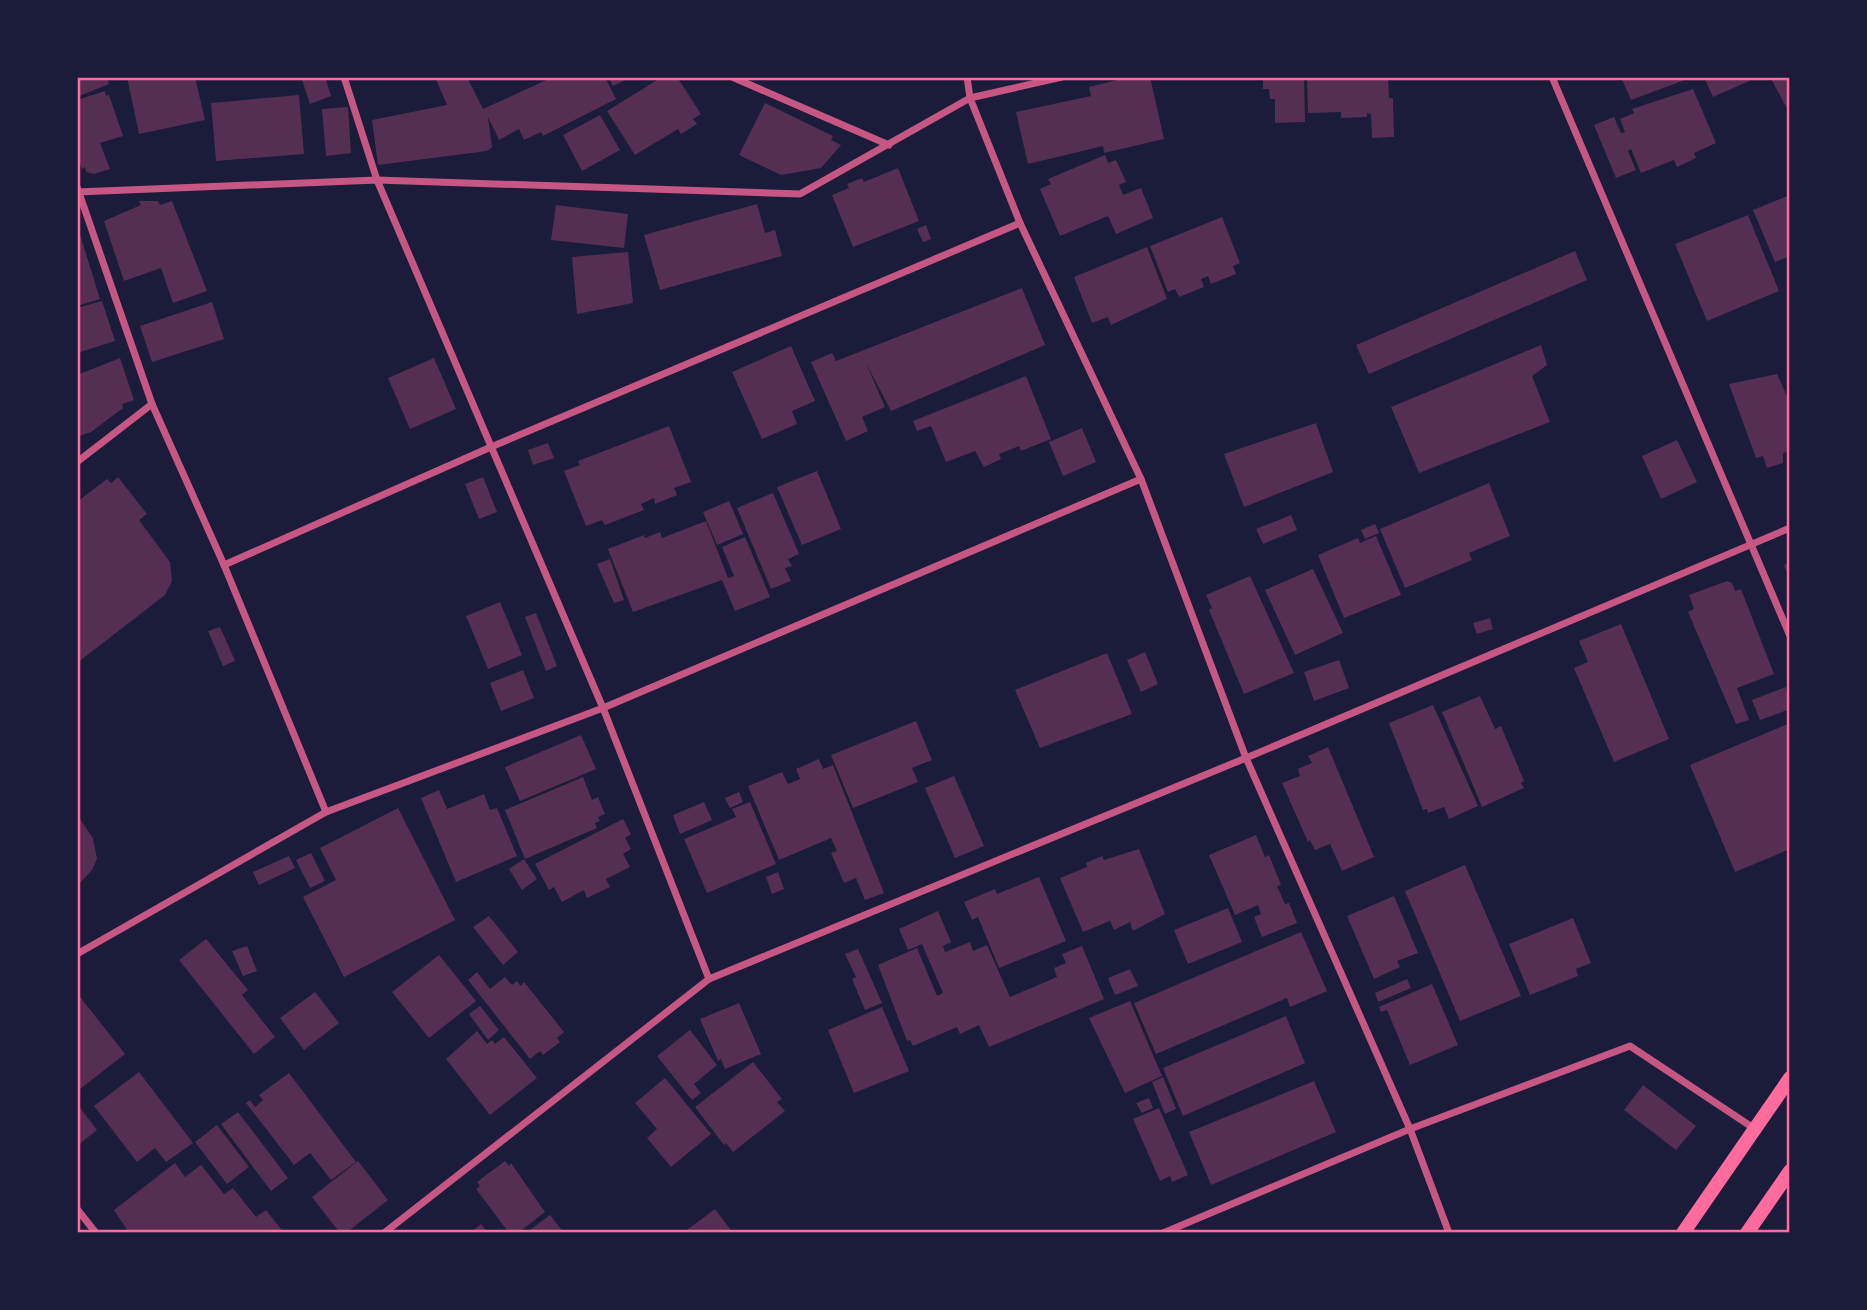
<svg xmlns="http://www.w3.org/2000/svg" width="1867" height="1310" font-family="'Roboto Condensed',sans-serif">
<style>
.building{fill:#542f53}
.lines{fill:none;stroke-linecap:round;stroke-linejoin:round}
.minor{stroke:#c65784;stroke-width:7}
.secondary{stroke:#ff6b9d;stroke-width:14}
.neatline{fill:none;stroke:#ff6b9d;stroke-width:2.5}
</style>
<rect width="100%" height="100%" fill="#1b1b3a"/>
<g class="building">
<polygon points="77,77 107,77 109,84 77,97"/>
<polygon points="127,77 195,77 205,120 139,134"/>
<polygon points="301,77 325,77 331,96 310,104"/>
<polygon points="435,77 467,77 483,109 553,77 605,77 616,99 543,136 541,132 524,140 519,129 499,140 488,117 492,147 487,151 378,165 372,120 447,105"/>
<polygon points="608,77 631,77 613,86"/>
<polygon points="662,77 677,77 701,114 693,119 697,124 681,134 678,129 635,155 607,111"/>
<polygon points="1130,77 1150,77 1164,139 1104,153 1103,146 1028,164 1016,112 1091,96 1089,87"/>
<polygon points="1263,77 1304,77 1305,122 1275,123 1275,99 1270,99 1269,89 1263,89"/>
<polygon points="1307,77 1388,77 1389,98 1393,98 1394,137 1372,138 1371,114 1367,113 1367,117 1341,118 1341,112 1308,113"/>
<polygon points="1621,77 1693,77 1631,100"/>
<polygon points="1704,77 1758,77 1713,97"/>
<polygon points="1770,77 1790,77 1790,114"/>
<polygon points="1693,89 1716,143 1694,153 1696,158 1677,167 1674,160 1641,173 1631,149 1628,151 1636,170 1616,178 1594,125 1614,117 1621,133 1625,132 1620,119 1634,113 1632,109"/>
<polygon points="105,91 106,96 109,95 123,136 100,143 110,169 94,174 86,172 85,167 82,169 77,154 77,100"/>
<polygon points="299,95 304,154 216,161 211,103"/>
<polygon points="765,103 833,136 831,140 841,145 821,168 781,175 739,155"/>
<polygon points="348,107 351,153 326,156 322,109"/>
<polygon points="600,115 620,150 582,171 563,135"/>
<polygon points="1105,155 1108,163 1116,160 1126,182 1119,185 1123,195 1141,188 1153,218 1116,234 1108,216 1060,236 1040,189 1051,184 1048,179"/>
<polygon points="898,168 919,221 853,247 832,195 849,188 847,184 862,178 864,182"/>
<polygon points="1790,195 1790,256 1775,262 1753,210"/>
<polygon points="139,201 158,201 160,205 172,201 207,291 173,303 161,268 124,281 104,221 141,205"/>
<polygon points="757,204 765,233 775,230 782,256 660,290 644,235"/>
<polygon points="556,205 628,214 624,248 551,240"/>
<polygon points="1748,215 1779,291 1707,321 1675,244"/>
<polygon points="1222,217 1240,263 1233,266 1236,274 1211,284 1208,276 1201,279 1204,287 1179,297 1175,289 1168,292 1150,246"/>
<polygon points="77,225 100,299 77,306"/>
<polygon points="926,225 931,239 923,242 917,229"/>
<polygon points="1147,247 1167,299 1111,325 1108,317 1092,323 1074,277"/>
<polygon points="1575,251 1587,280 1369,374 1356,345"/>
<polygon points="628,252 633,303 577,314 572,257"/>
<polygon points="1022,288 1045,345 891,411 866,363 885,407 862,417 868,431 846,441 811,362 832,353 836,361"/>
<polygon points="102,301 115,341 77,353 77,308"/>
<polygon points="212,302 224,339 152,362 140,326"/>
<polygon points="1541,345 1547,365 1532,376 1550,422 1419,473 1391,407"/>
<polygon points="791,346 815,401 792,411 797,424 762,439 732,372"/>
<polygon points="120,358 134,400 122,404 123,408 91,432 77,437 77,375"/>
<polygon points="434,358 456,409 410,429 388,378"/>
<polygon points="1777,374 1790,403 1790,451 1783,453 1783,463 1767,468 1763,456 1756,458 1729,384"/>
<polygon points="1026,376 1051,439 1021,451 1019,446 999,454 1001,459 984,467 975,451 946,462 931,426 917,431 913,421"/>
<polygon points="1316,423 1333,472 1244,507 1224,454"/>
<polygon points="669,426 691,482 674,488 677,495 655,504 654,498 641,504 644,510 605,525 602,520 586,526 564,471 580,465 578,461"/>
<polygon points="1082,428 1096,462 1063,476 1049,442"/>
<polygon points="1677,440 1697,482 1661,499 1642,456"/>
<polygon points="548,443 554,458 533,465 528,450"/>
<polygon points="817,471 841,529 802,545 777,487"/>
<polygon points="118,477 147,514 139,520 170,562 172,581 165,595 77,663 77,502 107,479 111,483"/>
<polygon points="483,477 497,512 479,519 465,484"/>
<polygon points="1489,483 1510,536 1469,553 1472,560 1405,588 1380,529"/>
<polygon points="773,493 799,554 788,559 792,566 785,568 791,581 771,589 737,508"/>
<polygon points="729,501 743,534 717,545 703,512"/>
<polygon points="1291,515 1297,530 1263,544 1256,529"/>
<polygon points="706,521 728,578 734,576 722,547 745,537 770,597 735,611 722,580 633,612 608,549 644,535 645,538 660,532 662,538"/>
<polygon points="1375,524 1379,533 1365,539 1361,530"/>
<polygon points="1376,536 1401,595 1344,618 1318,555 1358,538 1360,543"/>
<polygon points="610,559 624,600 614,603 597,564"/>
<polygon points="1790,562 1790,579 1784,565"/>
<polygon points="1313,569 1343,633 1295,655 1265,590"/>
<polygon points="1250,576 1294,673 1244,694 1209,610 1212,608 1206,595"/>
<polygon points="1727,581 1732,583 1735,591 1741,589 1774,674 1737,688 1749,720 1736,724 1688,612 1694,609 1689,595"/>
<polygon points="500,602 522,655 488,669 466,616"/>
<polygon points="536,613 557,666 546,671 525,617"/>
<polygon points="1490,618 1493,629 1477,634 1473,623"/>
<polygon points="1621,624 1669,739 1614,762 1574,668 1588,662 1579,641"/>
<polygon points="220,627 235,661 223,666 208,631"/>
<polygon points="1145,652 1158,684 1141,692 1127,660"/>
<polygon points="1107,653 1132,714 1040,748 1015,690"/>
<polygon points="1339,660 1349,688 1314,701 1304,672"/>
<polygon points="523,670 534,698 501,711 490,683"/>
<polygon points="1786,687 1790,709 1760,720 1752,700"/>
<polygon points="1480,696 1495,729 1501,726 1524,781 1521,783 1524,788 1482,807 1442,712"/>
<polygon points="1433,705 1478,806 1449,819 1444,807 1428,813 1427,809 1423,810 1389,723"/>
<polygon points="916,721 932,760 912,768 918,782 853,808 831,755"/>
<polygon points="1790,723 1790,849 1735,872 1690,765"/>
<polygon points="581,735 596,769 520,801 505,767"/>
<polygon points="1328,747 1374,857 1342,871 1330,844 1315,850 1310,840 1308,842 1282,783 1300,776 1298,769 1312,763 1308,756"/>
<polygon points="819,759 823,769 833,765 884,893 865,900 856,878 844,883 831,853 837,851 831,838 779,860 748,786 782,772 788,784 800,779 796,769"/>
<polygon points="954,776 984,846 955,858 925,788"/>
<polygon points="583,777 592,800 598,797 605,814 598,817 600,821 595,823 597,828 525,859 505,810"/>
<polygon points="439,790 447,809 484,794 490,810 497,808 517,856 456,882 421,798"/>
<polygon points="739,792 743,802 730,808 725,798"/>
<polygon points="704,802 712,820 680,834 673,815"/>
<polygon points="750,802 776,864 707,893 684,839 736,817 732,809"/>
<polygon points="398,808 455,920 344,977 303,897 336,880 320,848"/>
<polygon points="77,815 93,838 97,859 92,870 77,886"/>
<polygon points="623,819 631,834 625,838 631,849 623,854 630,867 606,879 610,887 587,898 584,890 562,902 554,887 549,890 535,864"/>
<polygon points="1256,835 1265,857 1269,855 1281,885 1277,886 1285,904 1289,903 1297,923 1262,937 1254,917 1261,914 1258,905 1235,915 1209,855"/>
<polygon points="1139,849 1165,914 1133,931 1130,922 1114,930 1110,921 1083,932 1060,878 1087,867 1086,863 1102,856 1104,860"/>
<polygon points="311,853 325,881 310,888 296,860"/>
<polygon points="289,856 295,868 259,885 253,872"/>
<polygon points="524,859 537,879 522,890 509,869"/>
<polygon points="1465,865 1521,996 1460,1021 1405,891"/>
<polygon points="778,872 784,889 772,894 766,877"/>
<polygon points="1039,877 1066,941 999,968 978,917 972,920 964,902 995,889 997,894"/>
<polygon points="1394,896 1418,953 1397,961 1400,967 1374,979 1347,916"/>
<polygon points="1228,908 1242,942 1188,964 1174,930"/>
<polygon points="938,911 951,942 943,946 945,952 970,942 973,951 987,945 1010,997 1057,977 1054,968 1066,963 1062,954 1082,946 1104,999 989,1047 979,1025 960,1034 957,1027 913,1046 910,1040 907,1041 878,965 917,948 937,996 943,993 922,944 908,950 899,929"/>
<polygon points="489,916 518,952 503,965 473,927"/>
<polygon points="1573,918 1591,963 1576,969 1578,976 1530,995 1509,944"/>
<polygon points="1301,932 1327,991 1290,1007 1287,998 1156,1054 1134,1003"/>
<polygon points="206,939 248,990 242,995 275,1037 254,1054 179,960"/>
<polygon points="247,946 257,971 243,976 232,951"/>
<polygon points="858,949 882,1003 865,1010 852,979 856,977 845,954"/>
<polygon points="439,955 476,1001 429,1038 392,992"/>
<polygon points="1130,969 1138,986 1115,995 1108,978"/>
<polygon points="477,972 490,989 505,977 512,985 517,981 521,986 524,982 564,1032 557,1038 560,1042 543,1055 540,1051 530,1059 468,980"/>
<polygon points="1407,979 1411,988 1378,1002 1375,993"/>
<polygon points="1432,984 1458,1045 1410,1065 1387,1010 1381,1012 1379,1007"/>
<polygon points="315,992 339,1023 304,1050 280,1018"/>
<polygon points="77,993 125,1054 80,1089 77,1085"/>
<polygon points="1130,1001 1162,1076 1125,1093 1089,1018"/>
<polygon points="739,1003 761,1054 725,1069 721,1059 718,1061 700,1019"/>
<polygon points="480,1006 499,1030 488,1040 469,1014"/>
<polygon points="882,1007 909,1071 854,1093 828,1030"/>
<polygon points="1286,1016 1305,1063 1183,1116 1163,1068"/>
<polygon points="690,1030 717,1065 694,1084 701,1093 692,1100 657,1056"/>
<polygon points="477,1031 487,1044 492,1040 495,1044 504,1037 537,1078 490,1115 446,1059"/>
<polygon points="753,1062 782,1099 777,1102 785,1111 733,1152 726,1143 724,1145 695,1107"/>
<polygon points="139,1072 193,1143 166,1162 155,1148 137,1162 94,1106"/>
<polygon points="289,1073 356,1162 331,1180 310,1153 294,1165 246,1103 250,1100 255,1107 263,1100 259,1095"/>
<polygon points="1163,1077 1176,1109 1165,1114 1152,1082"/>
<polygon points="665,1078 711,1134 671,1167 647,1138 657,1129 635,1103"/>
<polygon points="1314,1081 1336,1132 1211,1185 1189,1132"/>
<polygon points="1643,1085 1696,1126 1676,1150 1624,1110"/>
<polygon points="1149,1098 1153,1108 1142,1113 1136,1103"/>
<polygon points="77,1104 97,1130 77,1146"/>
<polygon points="1159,1108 1188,1175 1172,1182 1170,1176 1160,1181 1133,1119"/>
<polygon points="238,1112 288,1178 271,1191 221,1124"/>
<polygon points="217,1125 249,1167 227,1184 195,1142"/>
<polygon points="358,1161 388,1200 346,1233 340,1233 312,1197"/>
<polygon points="505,1161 509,1166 511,1163 545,1212 518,1233 509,1233 476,1189 480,1186 477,1182"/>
<polygon points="175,1163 185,1177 201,1165 224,1194 233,1188 256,1217 266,1210 284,1233 129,1233 114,1210"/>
<polygon points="715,1209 733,1233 683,1233"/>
<polygon points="550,1215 564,1233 526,1233"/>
<polygon points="481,1224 488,1233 470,1233"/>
</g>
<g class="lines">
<g class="minor">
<polyline points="344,77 377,180 603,708 709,979"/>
<polyline points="732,77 889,145"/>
<polyline points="967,77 970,98 1020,223 1141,479 1246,758 1410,1129 1449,1233"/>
<polyline points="1552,77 1790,636"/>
<polyline points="77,187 152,404 224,565 326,812"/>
<polyline points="77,192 377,180 800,194 970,98 1062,77"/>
<polyline points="77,462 152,404"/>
<polyline points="224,565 491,447 1020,223"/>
<polyline points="77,954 326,812 603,708 1141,479"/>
<polyline points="77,1209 96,1233"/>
<polyline points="384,1233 709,979 1246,758 1790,528"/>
<polyline points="1163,1233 1410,1129 1630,1046 1755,1129"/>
</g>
<g class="secondary">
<polyline points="1683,1233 1790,1078"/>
<polyline points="1747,1233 1790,1171"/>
</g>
</g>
<rect width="1867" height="1310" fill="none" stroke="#1b1b3a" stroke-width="158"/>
<rect x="79" y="79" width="1709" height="1152" class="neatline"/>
</svg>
